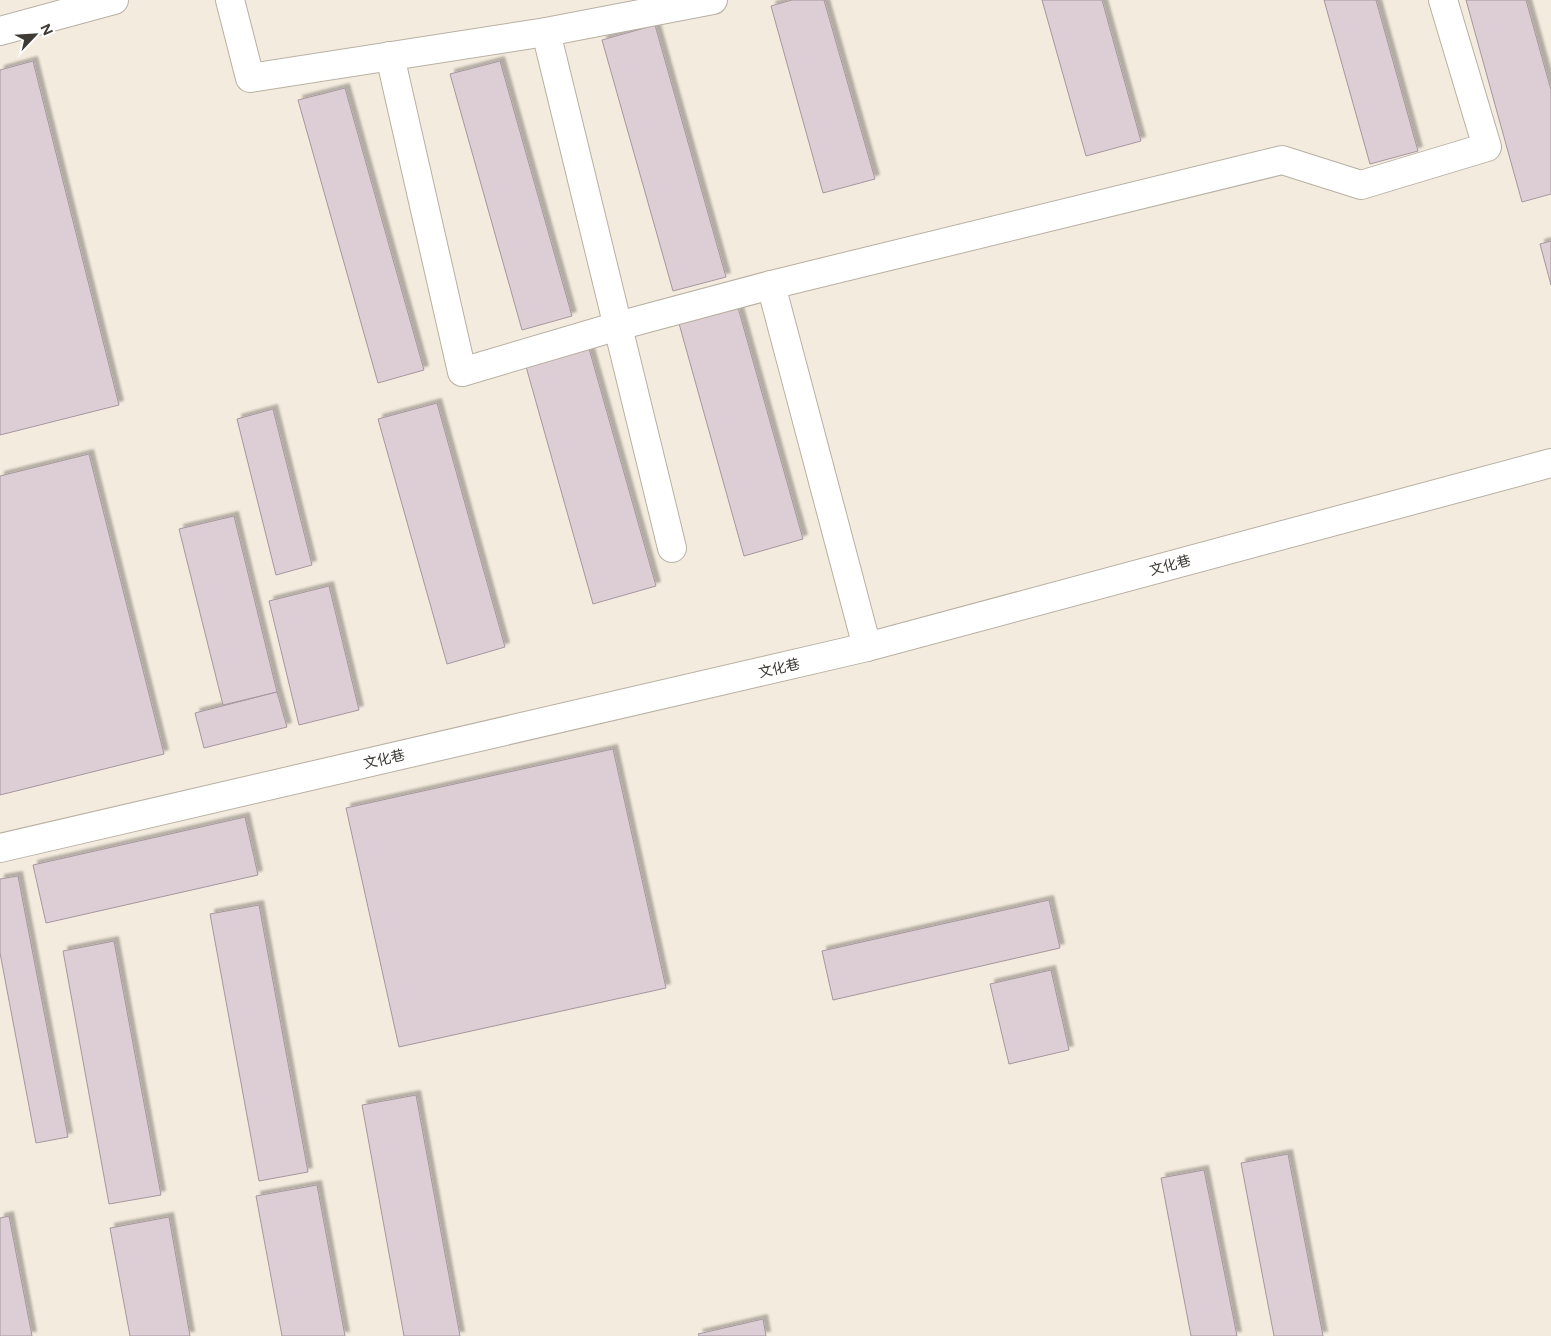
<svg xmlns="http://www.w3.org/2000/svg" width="1551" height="1336" font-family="Figtree,'Noto Sans SC',sans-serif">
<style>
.building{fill:#ddcdd5;stroke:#a6979f;filter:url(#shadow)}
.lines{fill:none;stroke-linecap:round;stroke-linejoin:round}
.minor-casing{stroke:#b8b0a3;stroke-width:30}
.minor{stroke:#fff;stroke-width:28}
.labels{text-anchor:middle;stroke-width:5;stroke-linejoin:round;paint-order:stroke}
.street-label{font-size:14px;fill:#3e3b36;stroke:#fff}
</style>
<defs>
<filter id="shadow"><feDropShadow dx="4.5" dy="-4.5" stdDeviation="1" flood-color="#0004"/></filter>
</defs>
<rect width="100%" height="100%" fill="#f3ebdd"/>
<g class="building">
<polygon points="792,0 824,0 875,179 823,193 771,6"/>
<polygon points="1042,0 1102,0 1141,141 1086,156"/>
<polygon points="1324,0 1376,0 1418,151 1370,164"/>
<polygon points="1466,0 1526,0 1551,90 1551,194 1522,202"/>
<polygon points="655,25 726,277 673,291 602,40"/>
<polygon points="33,61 119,405 0,435 0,70"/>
<polygon points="500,61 572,316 522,330 450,74"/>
<polygon points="345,88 424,370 378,383 298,100"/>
<polygon points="1551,241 1551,285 1540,244"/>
<polygon points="737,304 803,539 744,556 678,320"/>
<polygon points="588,345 656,586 593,604 525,363"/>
<polygon points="437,403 505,647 447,664 378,419"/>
<polygon points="273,409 312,565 276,575 237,419"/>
<polygon points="89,454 164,754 0,795 0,476"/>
<polygon points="234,516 277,692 223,705 179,529"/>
<polygon points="329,586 359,710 299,725 269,601"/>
<polygon points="277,692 287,727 204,748 195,713"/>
<polygon points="613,749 666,988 399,1047 346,808"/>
<polygon points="245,817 258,875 46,923 33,865"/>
<polygon points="18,876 68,1137 36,1143 0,953 0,879"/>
<polygon points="1049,900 1060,948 833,1000 822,951"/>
<polygon points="259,905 308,1172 259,1181 210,914"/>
<polygon points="114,941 161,1195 109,1204 63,951"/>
<polygon points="1051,970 1069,1050 1009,1064 990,984"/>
<polygon points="416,1095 460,1336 404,1336 362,1105"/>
<polygon points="1288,1154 1323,1336 1274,1336 1241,1163"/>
<polygon points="1204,1170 1237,1336 1191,1336 1161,1178"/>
<polygon points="317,1185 345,1336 282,1336 256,1196"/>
<polygon points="9,1216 32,1336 0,1336 0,1218"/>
<polygon points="169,1217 190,1336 130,1336 110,1228"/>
<polygon points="763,1319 766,1336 699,1336 698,1334"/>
</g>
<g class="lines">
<defs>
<g id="minor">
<polyline points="230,0 250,78 546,32 713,0"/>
<polyline points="0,31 114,0"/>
<polyline points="546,32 672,548"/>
<polyline points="390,56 462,372 618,326 771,285"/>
<polyline points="867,647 771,285 1282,160 1361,185 1487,147 1443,0"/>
<polyline points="0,848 867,647 1551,463"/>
</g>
</defs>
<use href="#minor" class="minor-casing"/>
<use href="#minor" class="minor"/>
</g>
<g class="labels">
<g class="street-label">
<text transform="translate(1170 565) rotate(-15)" y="5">文化巷</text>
<text transform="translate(779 668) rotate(-13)" y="5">文化巷</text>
<text transform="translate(384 759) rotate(-13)" y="5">文化巷</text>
</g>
</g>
<g transform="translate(35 35) rotate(65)" stroke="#ffffff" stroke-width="4" paint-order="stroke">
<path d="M0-4L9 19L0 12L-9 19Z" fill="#3e3b36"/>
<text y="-8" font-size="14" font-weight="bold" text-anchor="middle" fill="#3e3b36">N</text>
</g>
</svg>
